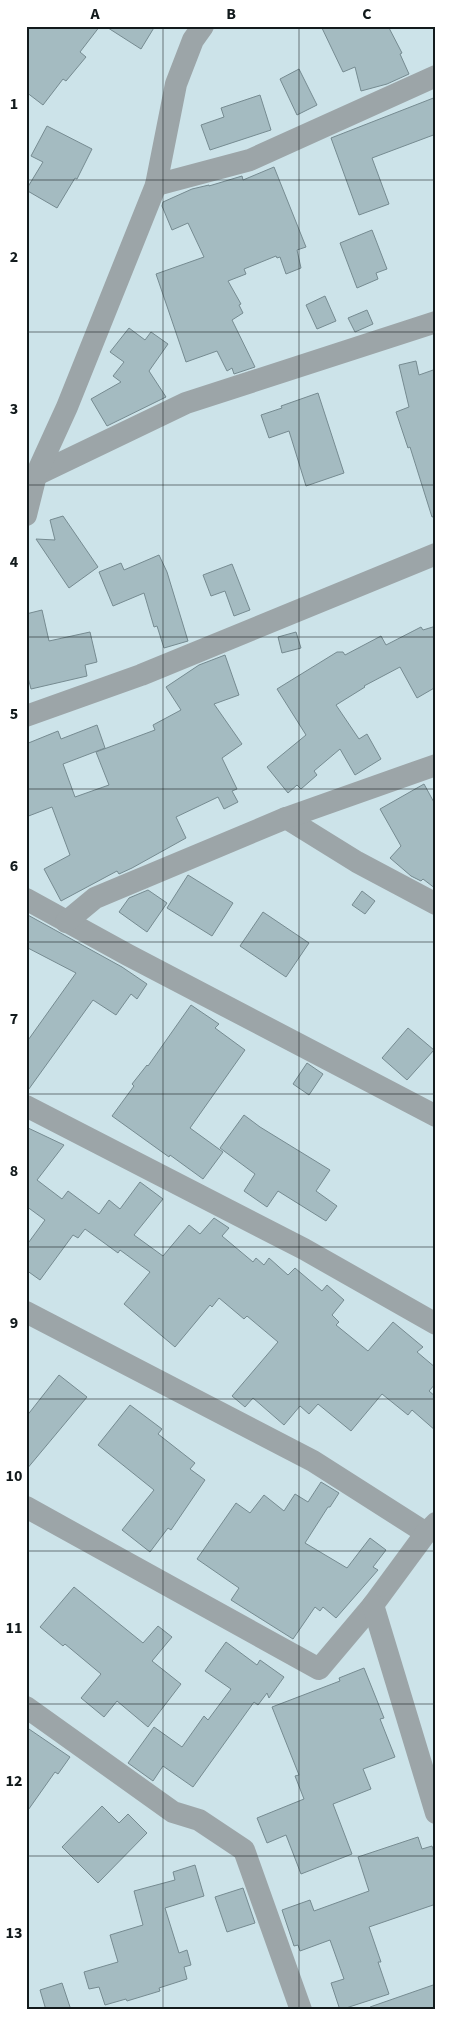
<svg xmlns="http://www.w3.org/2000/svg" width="462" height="2036" font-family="'Source Sans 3',sans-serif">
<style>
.building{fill:#a4bbc1;stroke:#768b91}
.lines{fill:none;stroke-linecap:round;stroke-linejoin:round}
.minor{stroke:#9ca5a8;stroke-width:22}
.grid{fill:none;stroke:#121a1c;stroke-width:1;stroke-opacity:0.55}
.neatline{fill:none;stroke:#121a1c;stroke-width:2}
.grid-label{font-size:16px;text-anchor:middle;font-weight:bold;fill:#121a1c}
</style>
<rect width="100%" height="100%" fill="#cce3e9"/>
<g class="building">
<polygon points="26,26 100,26 80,52 86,57 66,81 63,79 43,105 26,92"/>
<polygon points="105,26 155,26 141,49"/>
<polygon points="321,26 388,26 402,53 400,54 409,74 387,84 361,91 355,67 343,72"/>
<polygon points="299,69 317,105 297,115 280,79"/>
<polygon points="260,95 271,130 210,150 201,125 224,117 221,108"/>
<polygon points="436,97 436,134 372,158 389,204 359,215 331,138"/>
<polygon points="47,126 92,149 77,179 75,178 57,208 26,190 43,162 31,156"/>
<polygon points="274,167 306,247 297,250 301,268 286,274 280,257 277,258 276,256 244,269 246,274 228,281 241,304 239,305 243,313 232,320 255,367 234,374 232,368 227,371 217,351 186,362 156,274 204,257 188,223 172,230 162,206 163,202 192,189 209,185 209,186 242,176 243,180"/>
<polygon points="372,230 387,269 376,273 378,279 357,288 340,243"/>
<polygon points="325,296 336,321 317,329 306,305"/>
<polygon points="367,310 373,324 355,332 348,318"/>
<polygon points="129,328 145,340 151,332 168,344 149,371 166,397 107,426 91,399 121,382 113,376 124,362 110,352"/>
<polygon points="416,361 419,375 436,369 436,516 432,517 410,447 408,448 396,412 409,407 399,365"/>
<polygon points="318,393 344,473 306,486 289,431 269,438 261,415 282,408 281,406"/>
<polygon points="63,516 98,567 69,588 36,539 55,540 50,520"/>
<polygon points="159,555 167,572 188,641 164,648 157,626 154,627 144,593 113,606 99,572 121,563 124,570"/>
<polygon points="232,564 250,610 234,616 225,591 211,596 203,575"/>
<polygon points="42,610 49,641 90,632 97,662 85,665 87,676 31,689 26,670 26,614"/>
<polygon points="436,626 436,687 417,698 400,667 364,686 365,687 336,705 359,739 367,734 381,759 355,775 340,749 314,771 317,775 301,789 297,785 288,793 267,767 306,735 277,689 337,652 343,652 345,655 381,636 386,645 421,627 423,630"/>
<polygon points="296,632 301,648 282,653 278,637"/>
<polygon points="225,655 239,695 214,704 242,744 222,758 237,789 232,791 238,802 224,809 218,797 176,817 186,838 132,868 119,874 117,871 61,901 44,869 70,855 52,807 26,817 26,744 58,731 61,739 97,725 105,748 63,764 75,797 109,785 96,752 155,730 153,725 181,710 166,687 199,665"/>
<polygon points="424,784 436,806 436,889 423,879 421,881 411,876 390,858 401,846 380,809"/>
<polygon points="188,875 233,903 212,936 167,908"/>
<polygon points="148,890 167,903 147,932 119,912 129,898"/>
<polygon points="362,891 375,901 365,914 352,905"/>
<polygon points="263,912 309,943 286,977 240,946"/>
<polygon points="26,914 122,967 147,984 137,999 131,994 116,1015 93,1000 26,1093 26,1043 76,973 26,947"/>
<polygon points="191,1005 219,1024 215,1028 245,1050 190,1128 223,1152 203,1179 170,1155 169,1157 112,1116 134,1086 132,1084 147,1065 148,1066"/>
<polygon points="408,1028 434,1050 407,1080 382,1058"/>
<polygon points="307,1063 323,1074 309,1095 293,1084"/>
<polygon points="244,1115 260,1127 330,1170 316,1191 337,1206 326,1221 278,1191 267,1207 244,1191 255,1174 220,1148"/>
<polygon points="26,1127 64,1145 37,1180 62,1199 68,1191 99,1214 109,1200 120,1209 140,1182 163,1199 134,1235 163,1256 189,1225 200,1234 214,1218 229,1228 222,1236 253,1262 256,1258 264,1265 269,1258 288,1275 295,1268 322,1291 327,1285 344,1300 332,1315 339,1322 336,1325 368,1351 393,1322 423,1347 417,1352 436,1368 436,1383 429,1391 436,1397 436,1431 412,1410 408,1415 382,1394 351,1431 318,1404 309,1414 300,1406 284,1425 253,1398 245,1407 232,1396 278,1342 247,1316 244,1319 219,1298 212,1307 210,1305 175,1347 124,1304 150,1272 120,1250 118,1253 85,1229 78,1238 73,1235 40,1280 26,1270 26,1246 45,1220 26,1206"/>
<polygon points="59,1375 87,1397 26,1470 26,1417"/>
<polygon points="130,1405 162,1429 158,1434 195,1463 190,1469 205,1480 171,1530 168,1528 150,1552 122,1530 154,1490 98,1445"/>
<polygon points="321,1482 339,1493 330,1507 328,1507 305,1543 347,1568 370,1538 386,1550 373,1567 378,1570 336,1618 323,1607 320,1611 315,1607 293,1639 231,1600 239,1588 197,1559 236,1503 250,1513 264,1495 284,1511 295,1494 308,1502"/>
<polygon points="74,1587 143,1643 158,1626 172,1637 152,1661 181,1684 148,1727 117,1701 104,1717 81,1698 101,1674 65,1644 63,1646 40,1627"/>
<polygon points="226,1642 257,1665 260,1660 284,1677 269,1698 267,1693 258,1705 254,1702 193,1787 163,1766 153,1781 128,1763 154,1727 182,1747 204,1716 208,1720 231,1689 205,1671"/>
<polygon points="364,1668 384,1718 380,1719 395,1757 363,1769 371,1789 333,1804 352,1854 301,1874 286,1835 267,1843 257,1818 304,1799 295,1776 299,1775 272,1707 340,1681 339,1678"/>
<polygon points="26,1727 70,1757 58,1774 55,1772 26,1813"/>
<polygon points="102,1806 119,1823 128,1814 147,1833 98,1883 62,1847"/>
<polygon points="418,1837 422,1849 432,1846 436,1859 436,1904 369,1927 381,1962 378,1962 389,1994 340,2010 331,1983 344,1979 330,1940 300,1951 298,1945 294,1946 282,1910 310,1900 314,1911 369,1891 358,1857"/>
<polygon points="195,1865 204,1896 165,1908 179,1953 187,1950 191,1965 184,1967 187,1979 159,1988 160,1991 127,2001 126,1999 105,2005 99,1987 89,1989 84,1972 118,1962 110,1935 143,1925 134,1891 175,1880 173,1872"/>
<polygon points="243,1888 255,1923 227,1932 215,1897"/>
<polygon points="62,1983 71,2010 46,2010 40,1990"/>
<polygon points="436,1984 436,2010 370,2010 370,2007"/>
</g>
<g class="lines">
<g class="minor">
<polyline points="156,185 250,160 436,76"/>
<polyline points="36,475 186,403 436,322"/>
<polyline points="26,515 36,475 67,407 156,185 176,84 193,40 203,26"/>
<polyline points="26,716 141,675 436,554"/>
<polyline points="286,818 357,862 436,904"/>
<polyline points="26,899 128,955 436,1116"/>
<polyline points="66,922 95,898 286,818 436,765"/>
<polyline points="26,1106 304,1249 436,1324"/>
<polyline points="26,1312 313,1461 426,1533"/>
<polyline points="26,1507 319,1669 373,1605 426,1533 436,1523"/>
<polyline points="373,1605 436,1813"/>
<polyline points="26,1707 173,1812 199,1820 244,1850 301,2010"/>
</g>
</g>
<path class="grid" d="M163,26V2010M299,26V2010M26,180H436M26,332H436M26,485H436M26,637H436M26,789H436M26,942H436M26,1094H436M26,1247H436M26,1399H436M26,1551H436M26,1704H436M26,1856H436"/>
<rect width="462" height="2036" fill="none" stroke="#ffffff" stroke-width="55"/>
<rect x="28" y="28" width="406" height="1980" class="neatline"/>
<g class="grid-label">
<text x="95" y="19">A</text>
<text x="231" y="19">B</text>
<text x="367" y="19">C</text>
<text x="14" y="109">1</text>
<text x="14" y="262">2</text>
<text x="14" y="414">3</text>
<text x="14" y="567">4</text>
<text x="14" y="719">5</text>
<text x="14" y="871">6</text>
<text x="14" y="1024">7</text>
<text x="14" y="1176">8</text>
<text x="14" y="1328">9</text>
<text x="14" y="1481">10</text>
<text x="14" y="1633">11</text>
<text x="14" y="1786">12</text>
<text x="14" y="1938">13</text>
</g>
</svg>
